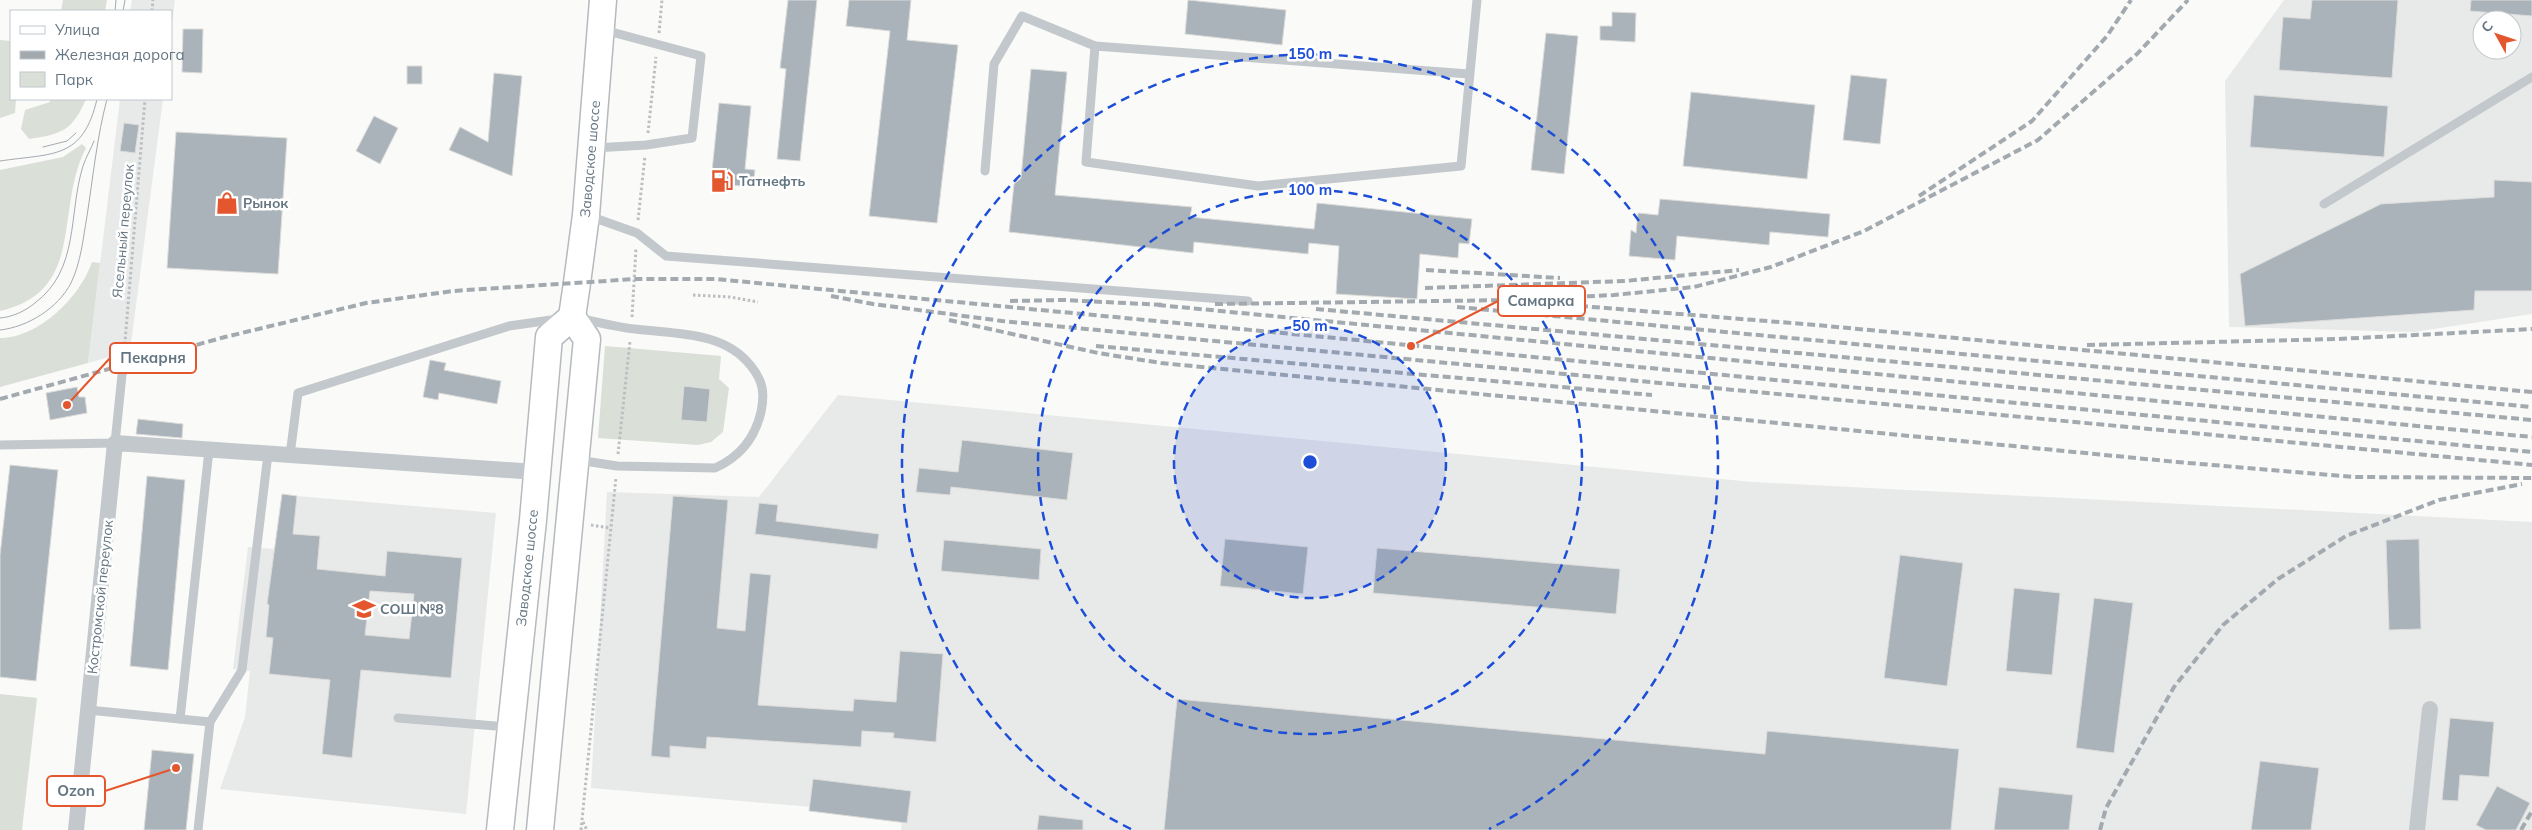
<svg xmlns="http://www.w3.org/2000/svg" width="2532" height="830" font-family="Mulish,sans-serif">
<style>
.built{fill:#e8e9e9;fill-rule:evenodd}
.green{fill:#dadfd7}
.building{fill:#aab3b9;stroke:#dcdcda;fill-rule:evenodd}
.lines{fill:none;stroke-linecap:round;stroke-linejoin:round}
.primary-casing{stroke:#b5babe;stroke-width:29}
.path{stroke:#bbbfc2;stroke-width:3;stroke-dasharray:2.5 2.5;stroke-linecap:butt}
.lane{stroke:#c3c8cc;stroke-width:9}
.street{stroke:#c3c8cc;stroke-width:16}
.primary{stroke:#fff;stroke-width:26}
.tram{stroke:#a2aab0;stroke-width:1}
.rail{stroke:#a2aab0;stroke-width:4;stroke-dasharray:8 4;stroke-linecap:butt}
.ring{fill:none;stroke:#1d4ed8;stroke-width:2.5;stroke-dasharray:9 6}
.labels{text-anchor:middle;stroke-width:5;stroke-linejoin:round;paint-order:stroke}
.street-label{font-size:14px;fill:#657683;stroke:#fff}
.poi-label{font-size:14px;font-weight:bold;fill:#657683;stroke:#fff;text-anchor:start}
.centre{fill:#1d4ed8;stroke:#fff;stroke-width:2.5}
.ring-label{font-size:15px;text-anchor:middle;font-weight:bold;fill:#1d4ed8;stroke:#fff;stroke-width:5;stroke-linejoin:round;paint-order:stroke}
.leader{fill:none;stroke:#e4572e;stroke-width:2}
.callout-dot{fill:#e4572e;stroke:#fff;stroke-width:2}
.callout{fill:#fff;stroke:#e4572e;stroke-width:2}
.callout-label{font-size:15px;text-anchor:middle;font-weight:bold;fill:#657683}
</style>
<rect width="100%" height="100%" fill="#fafaf8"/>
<g class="built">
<polygon points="132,0 175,0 171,31 171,11 130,11"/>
<path d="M2284,0H2532V314L2414,332L2229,327L2225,81ZM2482,20H2512V50H2482Z"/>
<polygon points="120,99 163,99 130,351 88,363"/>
<polygon points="838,395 1753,482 2532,522 2532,830 901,830 902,815 591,788 607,492 759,497"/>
<polygon points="297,496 496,513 466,814 220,789 245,717 250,671 233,669 248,547 275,549 292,534"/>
</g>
<g class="green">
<polygon points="63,0 107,0 105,11 61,11"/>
<polygon points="0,40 11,41 11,99 16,99 15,113 0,118"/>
<path d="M50,99H86C72,131 62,134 29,139L21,129L25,110L50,102Z"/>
<path d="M82,144L86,148C54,209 87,291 0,311V170L63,157Z"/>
<path d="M92,262L100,263L88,363L0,387V338C39,338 80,297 92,262Z"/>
<polygon points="605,346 721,356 719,379 729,388 723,432 711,442 698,445 598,438"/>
<polygon points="0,694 37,698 22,830 0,830"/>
</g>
<g class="building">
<polygon points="788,0 817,0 800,161 777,159 786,69 780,68"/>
<polygon points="849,0 911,0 907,40 958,45 937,223 869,216 890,31 846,26"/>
<polygon points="1188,0 1286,10 1282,45 1185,34"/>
<polygon points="2312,0 2398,0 2392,78 2279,70 2283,17 2310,19"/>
<polygon points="2471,0 2532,0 2532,16 2470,11"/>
<polygon points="1612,12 1636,13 1635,42 1600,40 1600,26 1612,26"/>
<polygon points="183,29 203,29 202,73 182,72"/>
<polygon points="1546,33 1578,36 1564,174 1531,170"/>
<rect x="407" y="66" width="15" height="18"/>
<polygon points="1031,69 1067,72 1055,195 1192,207 1190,217 1314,229 1317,203 1472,219 1469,244 1459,243 1458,258 1420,254 1417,299 1336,294 1339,246 1309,243 1308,254 1194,242 1193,253 1009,232 1014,184 1021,178"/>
<polygon points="494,73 522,76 512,176 449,150 460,127 488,142"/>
<polygon points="1851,75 1887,79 1880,144 1843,140"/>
<polygon points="1691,92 1815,105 1807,179 1683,166"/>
<polygon points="2254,95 2388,106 2384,157 2250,147"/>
<polygon points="719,103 751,106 745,169 755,170 753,187 719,184 720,172 712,171"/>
<polygon points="374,116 398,128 380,164 356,151"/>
<polygon points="124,123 139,125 135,153 120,151"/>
<polygon points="176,132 287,138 278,274 167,268"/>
<polygon points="2494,180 2532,182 2532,291 2475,291 2474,310 2245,326 2240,274 2381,204 2494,197"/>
<polygon points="1660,199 1830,214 1828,237 1770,232 1769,245 1677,236 1675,260 1629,256 1631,230 1636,233 1638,213 1658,215"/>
<polygon points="430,360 446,363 444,370 501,381 497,404 439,393 438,400 423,397"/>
<polygon points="684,386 710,389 707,422 681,420"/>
<polygon points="77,387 79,397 85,397 87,413 50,420 46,393"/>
<polygon points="138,419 183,424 182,438 136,434"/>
<polygon points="962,440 1073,453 1067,500 951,487 950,495 916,492 919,468 958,472"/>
<polygon points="10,465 58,470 36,681 0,677 0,555"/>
<polygon points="147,476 185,480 168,670 130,666"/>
<path d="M282,494L297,496L293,534L320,536L317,569L385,576L387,551L462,558L451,678L361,670L352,758L322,754L330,680L269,674L273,638L266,637L269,605L267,604ZM370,591L414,594L409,639L365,635Z"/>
<polygon points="673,496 728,500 717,628 745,631 750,573 771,575 758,705 853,711 854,699 896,702 900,651 943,654 936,742 893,738 894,733 862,731 861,747 707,737 706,749 670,746 670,758 651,756"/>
<polygon points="759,503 778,505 776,521 879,534 877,549 755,534"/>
<polygon points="1225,539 1308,547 1303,594 1220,586"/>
<polygon points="2419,539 2421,629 2389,630 2386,540"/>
<polygon points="944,540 1041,549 1039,580 941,571"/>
<polygon points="1377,548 1620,569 1616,614 1373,593"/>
<polygon points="1900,555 1963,563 1947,686 1884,678"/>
<polygon points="2014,588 2060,593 2052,675 2006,671"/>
<polygon points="2094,598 2133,603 2114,753 2076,748"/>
<polygon points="1177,699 1765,754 1767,731 1959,749 1951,830 1164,830"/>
<polygon points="2450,718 2494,722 2489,777 2460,775 2458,801 2442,800"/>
<polygon points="152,750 194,754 186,830 144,830"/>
<polygon points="2260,761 2319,768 2311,830 2251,830"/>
<polygon points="813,779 911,791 907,823 809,811"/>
<polygon points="2497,786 2530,803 2516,830 2486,830 2476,825"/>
<polygon points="1999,787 2073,795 2069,830 1994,830"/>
<polygon points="1039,815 1083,820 1083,830 1037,830"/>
</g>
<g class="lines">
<defs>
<g id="primary">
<polyline points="500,830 533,520 549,337 572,317 577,283 586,215 603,0"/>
<polyline points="540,830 587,339 572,317"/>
</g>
</defs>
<use href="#primary" class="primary-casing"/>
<g class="path">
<polyline points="152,11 153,0"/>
<polyline points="659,33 662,0"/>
<polyline points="648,133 656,57"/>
<polyline points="638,220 645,156"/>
<polyline points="693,295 730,297 758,302"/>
<polyline points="632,317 636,248"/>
<polyline points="124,354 145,99"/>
<polyline points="618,454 630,341"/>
<polyline points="591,525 610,528"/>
<polyline points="583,822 587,830"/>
<polyline points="581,830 616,477"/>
</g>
<g class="lane">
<polyline points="1469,74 1095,46 1086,162 1258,186 1461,166 1477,0"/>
<polyline points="594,148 646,145 692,138 701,56 604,30"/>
<polyline points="985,171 994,64 1022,16 1095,46"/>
<polyline points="2324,204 2532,77"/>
<polyline points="589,216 637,233 666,256 1248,301"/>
<polyline points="0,445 115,443 123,365"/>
<polyline points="290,455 298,393 509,326 558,319"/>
<path d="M578,460L617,466L715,468C740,457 755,438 761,412C765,393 763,381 751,366C724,331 675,334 635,329C616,327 597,322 579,318"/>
<polyline points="88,710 210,722 198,830"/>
<polyline points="398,718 508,727"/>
<polyline points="180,719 209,450"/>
<polyline points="210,722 242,670 268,454"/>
</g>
<g class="street">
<polyline points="76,830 115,443 536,472"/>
<polyline points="2417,830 2430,709"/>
</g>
<use href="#primary" class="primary"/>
<g class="tram">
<polyline points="115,11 116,0"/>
<polyline points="123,11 125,0"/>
<polyline points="43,147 67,141 76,133"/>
<path d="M0,161C53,153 83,160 97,99"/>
<path d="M0,318C13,317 25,311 35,303C80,269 68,214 83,166C86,157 91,149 94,141"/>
<path d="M0,330C28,327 58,308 71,283C81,262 83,239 87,216C93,177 97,137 107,99"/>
</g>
<g class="rail">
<polyline points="1919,196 2032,121 2107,36 2131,0"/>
<polyline points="1426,270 1560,278"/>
<polyline points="1425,288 1625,281 1739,270"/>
<polyline points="831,296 873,304 1002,321 2532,465"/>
<polyline points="1010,301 1064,300 1165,305"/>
<polyline points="1215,304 1514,300 1614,295 1694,287 1771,267 1864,231 2038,140 2138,53 2188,0"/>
<polyline points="1556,304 1816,325 2532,392"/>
<polyline points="1158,305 2532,437"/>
<polyline points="1457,307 2532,407"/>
<polyline points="1316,309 2532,420"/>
<polyline points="949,320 1098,353 1161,363 2177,462 2354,477 2532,478"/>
<polyline points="2087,345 2338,339 2532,329"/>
<polyline points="1096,346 1652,395"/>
<polyline points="0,399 225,337 366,303 453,291 635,279 715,279 2532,452"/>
<polyline points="2100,830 2106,808 2174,687 2223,625 2278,579 2346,536 2439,500 2522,484"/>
<polyline points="2521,830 2532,811"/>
</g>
</g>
<circle cx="1310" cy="462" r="136" fill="#1d4ed8" fill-opacity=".12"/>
<g class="ring">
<circle cx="1310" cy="462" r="136"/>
<circle cx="1310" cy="462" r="272"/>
<path d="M1131 829A408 408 0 1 1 1489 829"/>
</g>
<defs>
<symbol id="fuel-bare" viewBox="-9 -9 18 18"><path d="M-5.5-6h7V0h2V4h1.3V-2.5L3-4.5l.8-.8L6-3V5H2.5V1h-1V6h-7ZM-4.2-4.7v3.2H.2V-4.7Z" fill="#e4572e" stroke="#fff" stroke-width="2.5" paint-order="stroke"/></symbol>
<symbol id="shop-bare" viewBox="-9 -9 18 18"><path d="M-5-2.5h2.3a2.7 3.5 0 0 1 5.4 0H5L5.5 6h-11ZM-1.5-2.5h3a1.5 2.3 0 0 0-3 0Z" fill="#e4572e" stroke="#fff" stroke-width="2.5" paint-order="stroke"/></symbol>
<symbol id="school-bare" viewBox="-9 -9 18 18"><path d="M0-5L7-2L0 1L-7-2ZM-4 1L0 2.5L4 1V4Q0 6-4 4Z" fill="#e4572e" stroke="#fff" stroke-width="2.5" paint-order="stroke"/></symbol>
</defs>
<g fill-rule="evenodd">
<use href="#fuel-bare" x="706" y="165" width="32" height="32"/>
<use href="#shop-bare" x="211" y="187" width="32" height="32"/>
<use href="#school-bare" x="348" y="593" width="32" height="32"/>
</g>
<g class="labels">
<g class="street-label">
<text transform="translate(590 159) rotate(-85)" y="5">Заводское шоссе</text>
<text transform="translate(123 231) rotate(-85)" y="5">Ясельный переулок</text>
<text transform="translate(527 568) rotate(-84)" y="5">Заводское шоссе</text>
<text transform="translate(100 597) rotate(-84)" y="5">Костромской переулок</text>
</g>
<g class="poi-label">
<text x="739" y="186">Татнефть</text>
<text x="243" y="208">Рынок</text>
<text x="380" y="614">СОШ №8</text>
</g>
</g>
<circle cx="1310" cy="462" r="8" class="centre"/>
<g class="ring-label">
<text x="1310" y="59">150 m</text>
<text x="1310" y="195">100 m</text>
<text x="1310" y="331">50 m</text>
</g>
<path class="leader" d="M1411 346L1498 301M67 405L110 358M176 768L105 791"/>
<g class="callout-dot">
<circle cx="1411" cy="346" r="5"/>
<circle cx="67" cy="405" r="5"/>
<circle cx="176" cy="768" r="5"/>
</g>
<g class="callout">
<rect x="1498" y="286" width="87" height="30" rx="5"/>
<rect x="110" y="343" width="86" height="30" rx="5"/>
<rect x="47" y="776" width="58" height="30" rx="5"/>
</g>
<g class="callout-label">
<text x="1541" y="306">Самарка</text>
<text x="153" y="363">Пекарня</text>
<text x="76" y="796">Ozon</text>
</g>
<rect x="10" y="10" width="162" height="90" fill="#ffffff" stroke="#c1c8cd"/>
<rect x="20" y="26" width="25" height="8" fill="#ffffff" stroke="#c1c8cd"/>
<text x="55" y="35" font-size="15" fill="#657683">Улица</text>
<rect x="20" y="51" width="25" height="8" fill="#a2aab0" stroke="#c1c8cd"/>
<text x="55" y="60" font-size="15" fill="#657683">Железная дорога</text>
<rect x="20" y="72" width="25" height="15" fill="#dadfd7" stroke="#c1c8cd"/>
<text x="55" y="85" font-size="15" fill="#657683">Парк</text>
<g transform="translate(2497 35) rotate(310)"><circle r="24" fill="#ffffff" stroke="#c1c8cd"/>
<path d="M0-4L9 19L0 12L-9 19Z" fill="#e4572e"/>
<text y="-8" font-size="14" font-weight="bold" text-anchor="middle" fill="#657683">С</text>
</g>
</svg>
